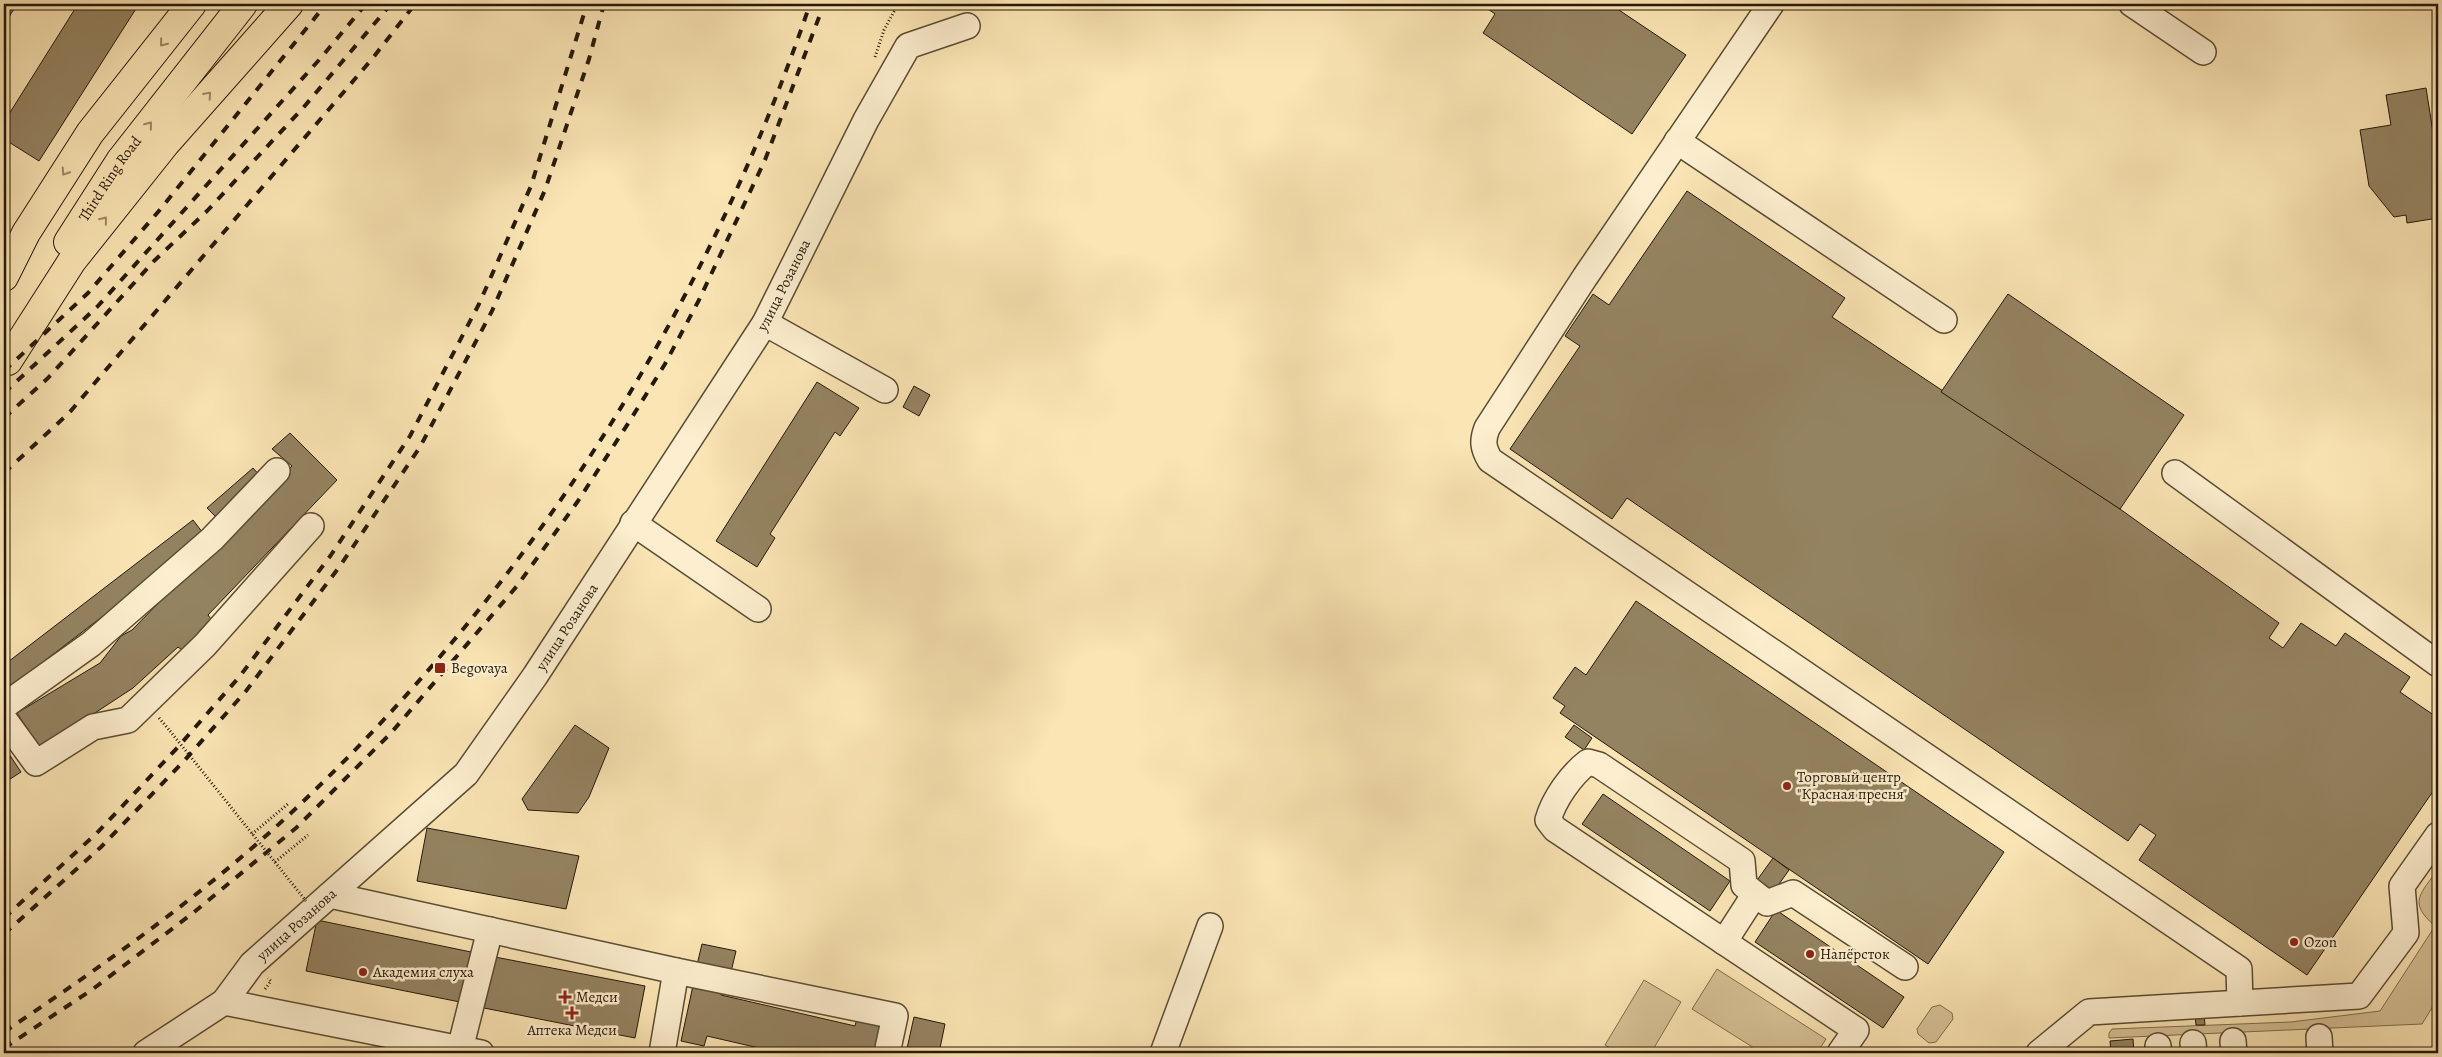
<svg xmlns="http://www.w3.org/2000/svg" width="2442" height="1057" font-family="Alegreya,serif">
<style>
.green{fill:#d7c297;stroke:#7e6e50}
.building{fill:#948361;stroke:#251908}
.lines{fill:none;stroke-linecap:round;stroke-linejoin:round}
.minor-casing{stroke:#5a4c33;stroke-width:28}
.major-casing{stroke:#251908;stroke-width:30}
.path{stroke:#251908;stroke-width:3;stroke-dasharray:1 2.5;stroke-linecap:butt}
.minor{stroke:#fceece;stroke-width:25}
.major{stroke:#fbe5b4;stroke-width:28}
.rail{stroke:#251908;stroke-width:4;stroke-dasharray:9 9;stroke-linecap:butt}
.path-bridge{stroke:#251908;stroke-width:3;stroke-dasharray:1 2.5;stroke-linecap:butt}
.oneway{stroke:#9b8967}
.poi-dot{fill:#8f2418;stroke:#fceece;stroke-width:2}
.labels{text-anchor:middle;stroke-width:5;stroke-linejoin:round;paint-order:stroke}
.street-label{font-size:15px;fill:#251908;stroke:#fceece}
.poi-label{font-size:15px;fill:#251908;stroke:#fceece;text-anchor:start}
</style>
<rect width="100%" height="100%" fill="#fbe5b4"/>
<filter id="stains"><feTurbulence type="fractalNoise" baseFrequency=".004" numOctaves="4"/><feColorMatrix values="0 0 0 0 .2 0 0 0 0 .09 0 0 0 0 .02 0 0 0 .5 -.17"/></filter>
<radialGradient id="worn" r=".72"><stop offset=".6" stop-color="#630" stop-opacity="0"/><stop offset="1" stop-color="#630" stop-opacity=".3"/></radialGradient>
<g class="green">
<path d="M2438,869V998L2422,1024L2109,1038V1033L2112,1029L2291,1022L2380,1011L2435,926C2407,902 2421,894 2438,869Z"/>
<polygon points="1717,969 1826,1039 1817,1053 1762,1053 1692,1009"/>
<polygon points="1644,980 1681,1002 1651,1053 1619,1053 1605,1045"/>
<polygon points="1940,1005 1952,1013 1953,1019 1936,1042 1929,1043 1918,1034 1917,1029 1932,1007"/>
</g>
<g class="building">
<polygon points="4,4 17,4 4,25"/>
<polygon points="78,4 139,4 39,161 4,139 4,122"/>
<polygon points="1481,4 1610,4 1686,55 1632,134 1483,33 1495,14"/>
<polygon points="2426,88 2438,164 2438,218 2407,223 2406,215 2394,217 2369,186 2360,130 2391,125 2386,95"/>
<polygon points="1687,191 1845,298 1832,317 2120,509 2279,623 2269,638 2283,648 2301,623 2336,646 2345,633 2410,677 2400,692 2438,718 2438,784 2307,975 2139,860 2156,835 2140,824 2128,841 1627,498 1612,519 1510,449 1580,346 1565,336 1593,294 1609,305"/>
<polygon points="2008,294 2184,415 2120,509 1941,392"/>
<polygon points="817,382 859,408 840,436 835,432 770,534 775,538 757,567 716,541"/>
<polygon points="914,386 930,395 919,416 903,407"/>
<polygon points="290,433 337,480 208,615 211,619 182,650 178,647 133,688 40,749 17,713 100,663 121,636 132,630 292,466 272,449"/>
<polygon points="253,468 262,478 216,517 207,508"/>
<polygon points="193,520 206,537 4,692 4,665"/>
<polygon points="1636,601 2004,852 1928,964 1560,713 1565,706 1553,698 1575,667 1586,675"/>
<polygon points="575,725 609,748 589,797 578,813 528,810 522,799"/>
<polygon points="1574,725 1592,738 1584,750 1565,737"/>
<polygon points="4,746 11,757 4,761"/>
<polygon points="11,757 21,772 4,783 4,761"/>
<polygon points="1603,794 1730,881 1710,911 1582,824"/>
<polygon points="427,828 579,856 566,909 417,881"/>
<polygon points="1773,858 1789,870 1772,894 1755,883"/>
<polygon points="1776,910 1904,997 1883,1028 1755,942"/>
<polygon points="317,920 471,952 460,1002 306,971"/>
<polygon points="702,944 736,951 730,976 696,969"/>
<polygon points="495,957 645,986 635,1038 484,1008"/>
<polygon points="694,981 723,987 721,995 855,1026 858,1014 886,1020 878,1053 758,1053 759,1048 707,1036 704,1046 681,1041"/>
<polygon points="2195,1015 2204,1015 2205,1025 2196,1025"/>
<polygon points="914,1017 945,1024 939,1053 906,1053"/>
<polygon points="2133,1039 2134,1053 2111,1053 2110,1041"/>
</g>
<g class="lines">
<defs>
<g id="minor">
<path d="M1771,4L1585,277L1487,428C1482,441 1483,448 1490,460L2239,969L2240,1003"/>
<polyline points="2132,4 2203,52"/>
<polyline points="1677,141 1944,320"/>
<polyline points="765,323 885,390"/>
<polyline points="2175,473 2438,664"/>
<polyline points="633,523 758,609"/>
<polyline points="4,706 91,644 212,539 277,471"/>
<polyline points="4,719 36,763 93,727 128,720 205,645 311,526"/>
<path d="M1755,894L1744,885L1742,861L1599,765L1588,762C1571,775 1554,799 1548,820L1555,829L1856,1030L1840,1053"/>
<polyline points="330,895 676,971 895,1016 887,1053"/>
<polyline points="1724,942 1755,894 1767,903 1793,893 1905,967"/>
<polyline points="224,1002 481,1053"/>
<polyline points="2319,1037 2320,1053"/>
<polyline points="2233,1041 2234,1053"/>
<polyline points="2193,1043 2194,1053"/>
<polyline points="2158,1046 2159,1053"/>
<path id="s1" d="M146,1053L224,1002L252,964L466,774L535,676L765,323L866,120L908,46L967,26"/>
<polyline points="459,1053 490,930"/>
<polyline points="662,1053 676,971"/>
<polyline points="1163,1053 1210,926"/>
<polyline points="2039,1053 2089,1012 2359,996 2406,933 2402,886 2438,835"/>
</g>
<g id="major">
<path id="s2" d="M68,242L120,161L243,4"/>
<polyline points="4,277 26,233 90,133 192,4"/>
<polyline points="8,361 72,261 166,143 289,4"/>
</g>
</defs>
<use href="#minor" class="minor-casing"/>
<use href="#major" class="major-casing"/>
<g class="path">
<polyline points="875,57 884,30 898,4"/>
<polyline points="159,718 170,731"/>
<polyline points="252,834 289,803"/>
<polyline points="275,862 308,835"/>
<polyline points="265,989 271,981 268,978"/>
</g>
<use href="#minor" class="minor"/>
<use href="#major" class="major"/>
<g class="rail">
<polyline points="4,371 88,293 158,212 326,4"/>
<polyline points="4,393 97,307 319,60 366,4"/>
<polyline points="4,418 48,378 154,261 207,211 303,108 391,4"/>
<polyline points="4,473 69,413 372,59 415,4"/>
<polyline points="4,918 97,833 178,747 240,676 331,555 410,436 479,304 531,186 587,4"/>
<polyline points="4,934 101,847 184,761 246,691 340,566 420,447 492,311 545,190 589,59 604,4"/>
<path d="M4,1032C104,965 203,895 291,813C529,589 705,313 810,4"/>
<polyline points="4,1048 93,989 193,913 296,828 391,733 517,586 578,501 629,422 665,364 699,300 765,160 824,4"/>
</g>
<polyline class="path-bridge" points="170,731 306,901"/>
</g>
<defs><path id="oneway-chevron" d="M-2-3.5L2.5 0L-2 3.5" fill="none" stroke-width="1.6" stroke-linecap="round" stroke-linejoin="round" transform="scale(1.25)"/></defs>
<g class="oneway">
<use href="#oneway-chevron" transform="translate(163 43) rotate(129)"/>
<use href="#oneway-chevron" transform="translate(208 95) rotate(-49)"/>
<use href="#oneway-chevron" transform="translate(149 125) rotate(-51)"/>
<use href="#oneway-chevron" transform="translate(65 172) rotate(123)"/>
<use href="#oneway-chevron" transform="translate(104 220) rotate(-51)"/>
</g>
<g class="poi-dot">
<rect x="434" y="662" width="12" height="12" rx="2.5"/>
<circle cx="1787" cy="786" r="5"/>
<circle cx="2294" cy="942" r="5"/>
<circle cx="1810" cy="954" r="5"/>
<circle cx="363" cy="972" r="5"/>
<path d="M562.5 989.5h5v5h5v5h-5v5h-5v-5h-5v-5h5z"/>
<path d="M569.5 1005.5h5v5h5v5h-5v5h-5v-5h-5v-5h5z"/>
</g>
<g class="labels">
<g class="street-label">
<text dy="5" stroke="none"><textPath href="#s2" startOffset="76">Third Ring Road</textPath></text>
<text dy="5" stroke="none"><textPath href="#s1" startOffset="1010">улица Розанова</textPath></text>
<text dy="5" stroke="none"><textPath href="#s1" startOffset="605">улица Розанова</textPath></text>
<text dy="5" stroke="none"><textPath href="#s1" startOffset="200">улица Розанова</textPath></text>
</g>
<g class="poi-label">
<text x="451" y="673">Begovaya</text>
<text x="1797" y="782">Торговый центр<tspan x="1797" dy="17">"Красная пресня"</tspan></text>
<text x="2304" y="947">Ozon</text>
<text x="1820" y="959">Напёрсток</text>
<text x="373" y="977">Академия слуха</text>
<text x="576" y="1002">Медси</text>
<text x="572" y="1035" text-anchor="middle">Аптека Медси</text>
</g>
</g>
<rect width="2442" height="1057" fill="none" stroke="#fbe5b4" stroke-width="20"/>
<rect x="5" y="5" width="2432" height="1047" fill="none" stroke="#251908" stroke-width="2.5"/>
<rect x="10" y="10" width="2422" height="1037" fill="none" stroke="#251908"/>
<rect width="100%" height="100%" filter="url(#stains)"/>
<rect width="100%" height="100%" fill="url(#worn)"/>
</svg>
